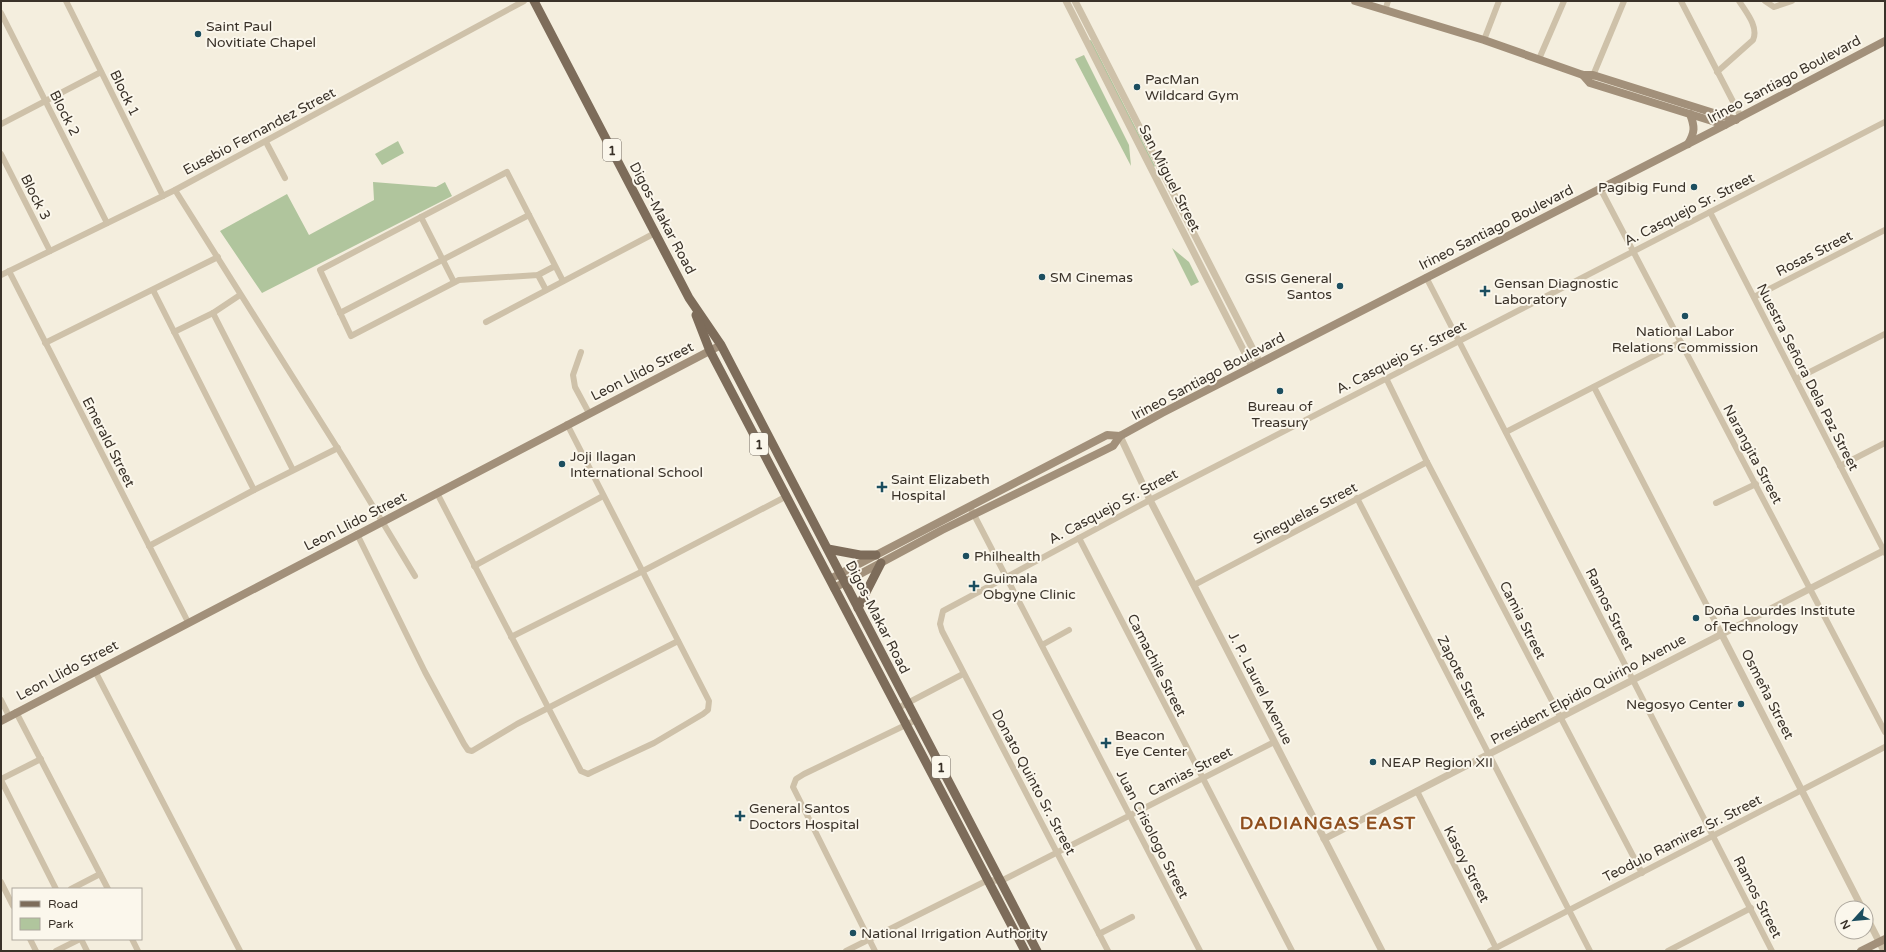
<svg xmlns="http://www.w3.org/2000/svg" width="1886" height="952" font-family="'Varela Round',sans-serif">
<style>
.green{fill:#b0c59d}
.lines{fill:none;stroke-linecap:round;stroke-linejoin:round}
.minor{stroke:#cec1a9;stroke-width:6}
.tertiary{stroke:#cec1a9;stroke-width:7}
.secondary{stroke:#a2907a;stroke-width:8}
.primary{stroke:#7d6c5a;stroke-width:9}
.poi-dot{fill:#1c4e5f;stroke:#fbf7ec;stroke-width:1.5}
.labels{text-anchor:middle;stroke-width:4;stroke-linejoin:round;paint-order:stroke}
.shield{fill:#fbf7ec;stroke:#746d64;stroke-width:1}
.shield-label{font-size:13px;font-weight:bold;fill:#3a3229}
.poi-label{font-size:14px;fill:#3a3229;stroke:#fbf7ec;text-anchor:start}
.street-label{font-size:14px;fill:#3a3229;stroke:#fbf7ec}
.district-label{font-size:18px;font-weight:bold;letter-spacing:1px;fill:#8f4e1d;stroke:#fbf7ec}
</style>
<rect width="100%" height="100%" fill="#f4eede"/>
<g class="green">
<polygon points="1091,40 1155,166 1153,168 1089,41"/>
<polygon points="1084,55 1129,145 1131,166 1075,59"/>
<polygon points="398,141 404,153 382,165 375,154"/>
<polygon points="373,182 436,187 445,182 452,196 262,293 220,231 287,194 309,235 374,200"/>
<polygon points="1172,248 1189,262 1199,282 1191,286"/>
</g>
<g class="lines">
<g class="minor">
<polyline points="66,1 163,196"/>
<polyline points="1681,1 1741,117"/>
<polyline points="1765,1 1774,7 1792,1"/>
<polyline points="1385,11 1388,1"/>
<polyline points="1,13 107,223"/>
<polyline points="1484,40 1499,1"/>
<polyline points="1539,59 1564,1"/>
<path d="M1717,72L1753,40C1759,27 1746,12 1739,1"/>
<polyline points="1592,78 1624,1"/>
<polyline points="1,124 101,72"/>
<polyline points="266,142 285,178"/>
<polyline points="1,154 50,251"/>
<polyline points="1600,188 1885,732"/>
<polyline points="175,190 345,460 415,576"/>
<polyline points="1710,212 1885,553"/>
<polyline points="421,217 454,282"/>
<polyline points="555,266 538,275 459,280 351,336 320,270 507,172 563,281"/>
<polyline points="9,271 188,622"/>
<polyline points="1,275 175,190 524,1"/>
<polyline points="538,275 546,290"/>
<polyline points="1426,277 1772,951"/>
<polyline points="153,290 254,490"/>
<polyline points="1754,297 1885,230"/>
<polyline points="213,313 293,470"/>
<polyline points="340,313 529,215"/>
<polyline points="486,322 655,233"/>
<polyline points="174,332 213,313 240,295"/>
<polyline points="45,343 218,257"/>
<polyline points="581,352 573,375 575,387 589,413"/>
<polyline points="1386,378 1427,462 1642,873"/>
<polyline points="1796,379 1885,334"/>
<polyline points="1594,387 1721,633"/>
<polyline points="1506,432 1681,342"/>
<polyline points="1840,466 1885,443"/>
<polyline points="437,493 581,771 588,774 592,772 654,743 703,714 708,710 709,701 567,424"/>
<polyline points="1357,498 1590,951"/>
<polyline points="1716,503 1756,484"/>
<polyline points="970,507 1200,951"/>
<polyline points="357,534 425,672 464,744 468,750 472,751 517,724 678,641"/>
<polyline points="1079,538 1292,951"/>
<polyline points="149,546 254,490 338,448"/>
<polyline points="474,566 603,496"/>
<polyline points="1194,585 1427,462"/>
<polyline points="511,637 641,572 787,496"/>
<polyline points="1042,645 1069,630"/>
<polyline points="95,671 240,951"/>
<polyline points="1,700 9,716"/>
<polyline points="898,708 963,674"/>
<polyline points="16,712 108,889"/>
<polyline points="1,779 41,759"/>
<polyline points="1,780 56,889"/>
<polyline points="1417,791 1496,948"/>
<polyline points="1,882 13,906"/>
<polyline points="71,889 100,874"/>
<polyline points="1099,934 1132,917"/>
<polyline points="30,939 36,951"/>
<polyline points="81,939 87,951"/>
<polyline points="132,939 138,951"/>
<polyline points="56,951 80,939"/>
<polyline points="846,951 988,880 1001,881 1274,742"/>
<polyline points="875,951 793,787 796,779 804,774 916,720"/>
<polyline points="1108,951 942,631 940,624 943,611 1150,500 1885,122"/>
<polyline points="1490,951 1885,747"/>
<polyline points="1668,951 1751,908"/>
</g>
<g class="tertiary">
<polyline points="1066,1 1252,367"/>
<polyline points="1075,1 1260,363"/>
<polyline points="1120,436 1150,500 1382,951"/>
<polyline points="1721,633 1862,908"/>
<polyline points="1324,839 1885,550"/>
<polyline points="1866,916 1884,951"/>
</g>
<g class="secondary">
<polyline points="1355,1 1484,40 1583,75 1593,75 1736,120"/>
<polyline points="1583,75 1590,83 1725,125"/>
<path d="M1688,144C1695,132 1695,127 1690,114"/>
<polyline points="830,579 1107,435 1120,436 1162,413 1725,125 1885,41"/>
<polyline points="834,588 942,530 1105,450 1113,446 1120,436"/>
<polyline points="1,721 721,345"/>
<polyline points="1861,951 1885,939"/>
</g>
<g class="primary">
<polyline points="534,1 689,298 721,345 1037,951"/>
<polyline points="696,315 710,351 1025,951"/>
<polyline points="828,549 860,555 876,555"/>
<polyline points="858,608 881,563"/>
</g>
</g>
<g class="poi-dot">
<circle cx="198" cy="34" r="4"/>
<circle cx="1137" cy="87" r="4"/>
<circle cx="1694" cy="187" r="4"/>
<circle cx="1042" cy="277" r="4"/>
<circle cx="1340" cy="286" r="4"/>
<path d="M1483 285h4v4h4v4h-4v4h-4v-4h-4v-4h4z"/>
<circle cx="1685" cy="316" r="4"/>
<circle cx="1280" cy="391" r="4"/>
<circle cx="562" cy="464" r="4"/>
<path d="M880 481h4v4h4v4h-4v4h-4v-4h-4v-4h4z"/>
<circle cx="966" cy="556" r="4"/>
<path d="M972 580h4v4h4v4h-4v4h-4v-4h-4v-4h4z"/>
<circle cx="1696" cy="618" r="4"/>
<circle cx="1741" cy="704" r="4"/>
<path d="M1104 737h4v4h4v4h-4v4h-4v-4h-4v-4h4z"/>
<circle cx="1373" cy="762" r="4"/>
<path d="M738 810h4v4h4v4h-4v4h-4v-4h-4v-4h4z"/>
<circle cx="853" cy="933" r="4"/>
</g>
<g class="labels">
<g class="shield">
<rect x="603" y="139" width="18" height="22" rx="3"/>
<rect x="750" y="433" width="18" height="22" rx="3"/>
<rect x="932" y="756" width="18" height="22" rx="3"/>
</g>
<g class="shield-label">
<text x="612" y="155">1</text>
<text x="759" y="449">1</text>
<text x="941" y="772">1</text>
</g>
<g class="poi-label">
<text x="206" y="31">Saint Paul<tspan x="206" dy="16">Novitiate Chapel</tspan></text>
<text x="1145" y="84">PacMan<tspan x="1145" dy="16">Wildcard Gym</tspan></text>
<text x="1686" y="192" text-anchor="end">Pagibig Fund</text>
<text x="1050" y="282">SM Cinemas</text>
<text x="1332" y="283" text-anchor="end">GSIS General<tspan x="1332" dy="16">Santos</tspan></text>
<text x="1494" y="288">Gensan Diagnostic<tspan x="1494" dy="16">Laboratory</tspan></text>
<text x="1685" y="336" text-anchor="middle">National Labor<tspan x="1685" dy="16">Relations Commission</tspan></text>
<text x="1280" y="411" text-anchor="middle">Bureau of<tspan x="1280" dy="16">Treasury</tspan></text>
<text x="570" y="461">Joji Ilagan<tspan x="570" dy="16">International School</tspan></text>
<text x="891" y="484">Saint Elizabeth<tspan x="891" dy="16">Hospital</tspan></text>
<text x="974" y="561">Philhealth</text>
<text x="983" y="583">Guimala<tspan x="983" dy="16">Obgyne Clinic</tspan></text>
<text x="1704" y="615">Doña Lourdes Institute<tspan x="1704" dy="16">of Technology</tspan></text>
<text x="1733" y="709" text-anchor="end">Negosyo Center</text>
<text x="1115" y="740">Beacon<tspan x="1115" dy="16">Eye Center</tspan></text>
<text x="1381" y="767">NEAP Region XII</text>
<text x="749" y="813">General Santos<tspan x="749" dy="16">Doctors Hospital</tspan></text>
<text x="861" y="938">National Irrigation Authority</text>
</g>
<g class="street-label">
<text transform="translate(1784 79) rotate(-28)" y="5">Irineo Santiago Boulevard</text>
<text transform="translate(125 93) rotate(64)" y="5">Block 1</text>
<text transform="translate(65 113) rotate(63)" y="5">Block 2</text>
<text transform="translate(259 131) rotate(-28)" y="5">Eusebio Fernandez Street</text>
<text transform="translate(1170 178) rotate(63)" y="5">San Miguel Street</text>
<text transform="translate(36 197) rotate(63)" y="5">Block 3</text>
<text transform="translate(1689 209) rotate(-27)" y="5">A. Casquejo Sr. Street</text>
<text transform="translate(663 218) rotate(62)" y="5">Digos-Makar Road</text>
<text transform="translate(1496 227) rotate(-27)" y="5">Irineo Santiago Boulevard</text>
<text transform="translate(1814 253) rotate(-27)" y="5">Rosas Street</text>
<text transform="translate(1401 357) rotate(-27)" y="5">A. Casquejo Sr. Street</text>
<text transform="translate(642 371) rotate(-27)" y="5">Leon Llido Street</text>
<text transform="translate(1208 376) rotate(-28)" y="5">Irineo Santiago Boulevard</text>
<text transform="translate(1808 377) rotate(63)" y="5">Nuestra Señora Dela Paz Street</text>
<text transform="translate(109 442) rotate(63)" y="5">Emerald Street</text>
<text transform="translate(1753 454) rotate(62)" y="5">Narangita Street</text>
<text transform="translate(1113 506) rotate(-28)" y="5">A. Casquejo Sr. Street</text>
<text transform="translate(1305 513) rotate(-28)" y="5">Sineguelas Street</text>
<text transform="translate(355 521) rotate(-27)" y="5">Leon Llido Street</text>
<text transform="translate(1610 609) rotate(63)" y="5">Ramos Street</text>
<text transform="translate(878 617) rotate(63)" y="5">Digos-Makar Road</text>
<text transform="translate(1523 620) rotate(63)" y="5">Camia Street</text>
<text transform="translate(1157 665) rotate(63)" y="5">Camachile Street</text>
<text transform="translate(67 670) rotate(-28)" y="5">Leon Llido Street</text>
<text transform="translate(1462 677) rotate(63)" y="5">Zapote Street</text>
<text transform="translate(1261 688) rotate(63)" y="5">J. P. Laurel Avenue</text>
<text transform="translate(1588 689) rotate(-28)" y="5">President Elpidio Quirino Avenue</text>
<text transform="translate(1768 694) rotate(63)" y="5">Osmeña Street</text>
<text transform="translate(1190 771) rotate(-27)" y="5">Camias Street</text>
<text transform="translate(1034 782) rotate(62)" y="5">Donato Quinto Sr. Street</text>
<text transform="translate(1153 834) rotate(63)" y="5">Juan Crisologo Street</text>
<text transform="translate(1682 838) rotate(-27)" y="5">Teodulo Ramirez Sr. Street</text>
<text transform="translate(1467 864) rotate(63)" y="5">Kasoy Street</text>
<text transform="translate(1758 897) rotate(63)" y="5">Ramos Street</text>
</g>
<g class="district-label">
<text x="1328" y="829">DADIANGAS EAST</text>
</g>
</g>
<rect width="1886" height="952" fill="none" stroke="#3a3229" stroke-width="4"/>
<rect x="12" y="888" width="130" height="52" fill="#fbf7ec" stroke="#aea89e"/>
<rect x="20" y="901" width="20" height="6" fill="#7d6c5a" stroke="#aea89e"/>
<text x="48" y="908" font-size="12" fill="#3a3229">Road</text>
<rect x="20" y="918" width="20" height="12" fill="#b0c59d" stroke="#aea89e"/>
<text x="48" y="928" font-size="12" fill="#3a3229">Park</text>
<g transform="translate(1854 920) rotate(243)"><circle r="19" fill="#fbf7ec" stroke="#aea89e"/>
<path d="M0-3L7 15L0 10L-7 15Z" fill="#1c4e5f"/>
<text y="-6" font-size="11" font-weight="bold" text-anchor="middle" fill="#3a3229">N</text>
</g>
</svg>
